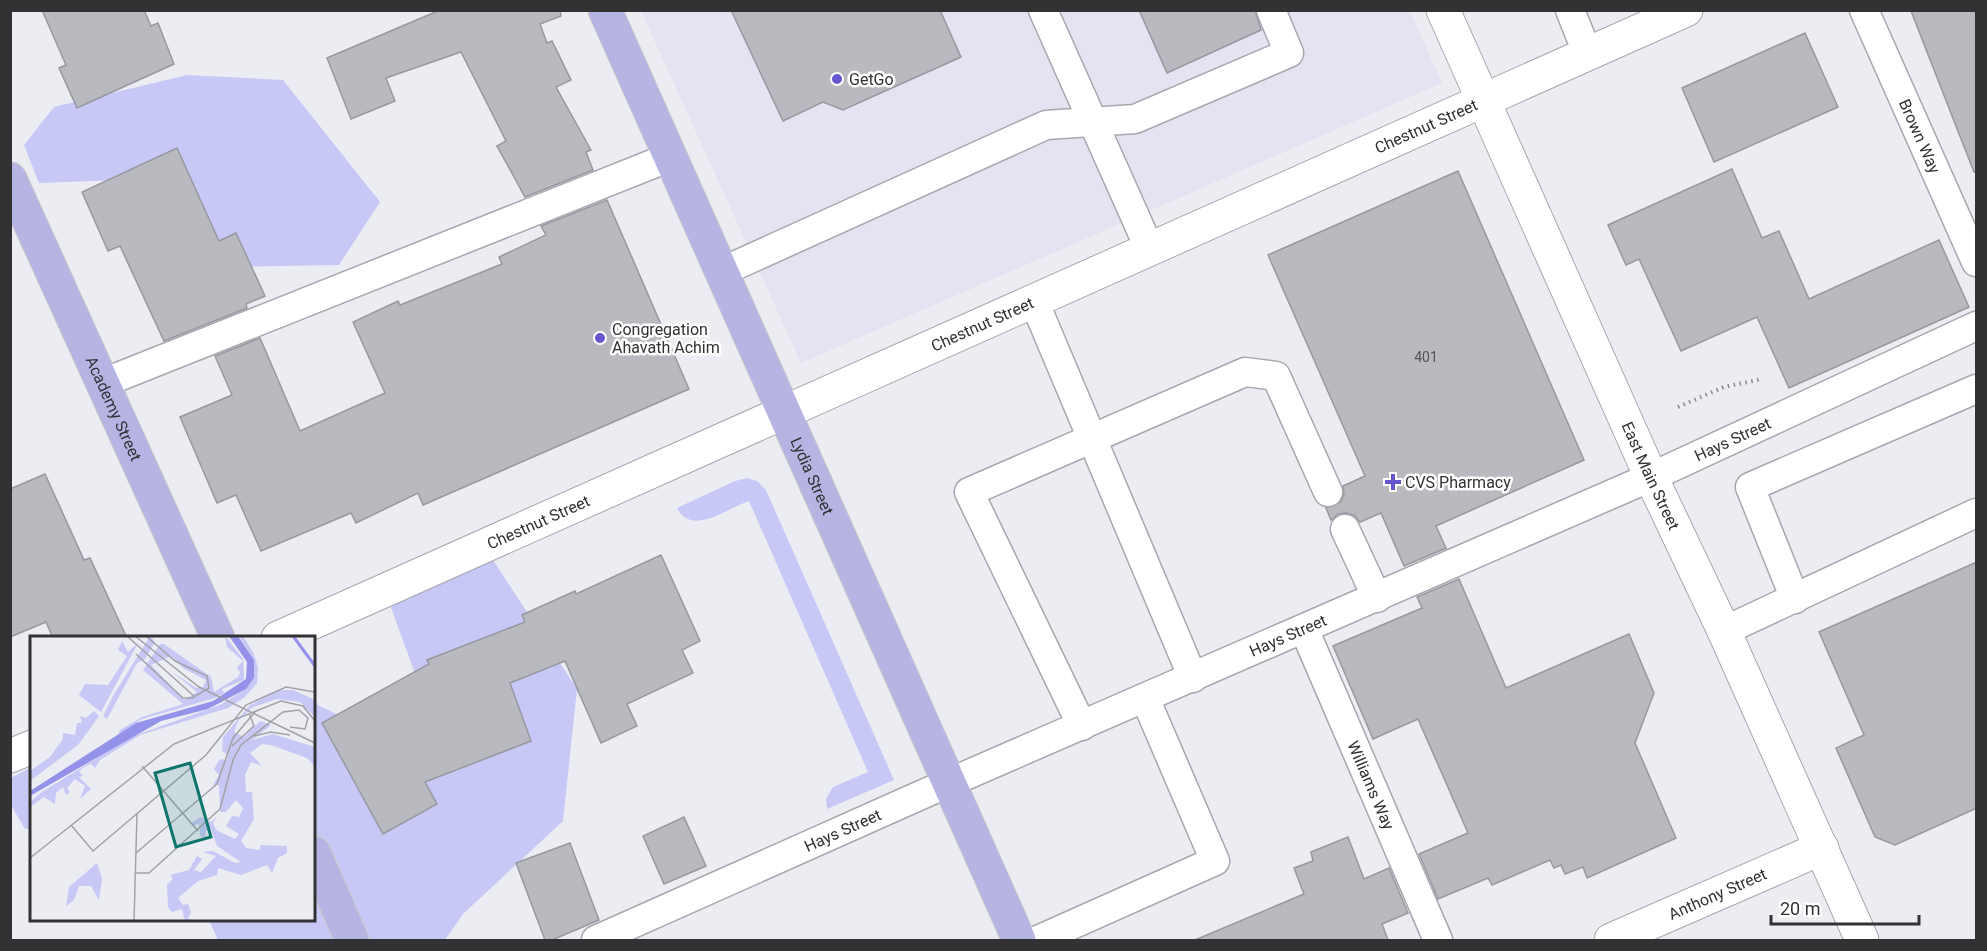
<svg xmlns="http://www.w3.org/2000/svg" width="1987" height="951" font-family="Roboto,sans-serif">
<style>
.built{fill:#e3e3f2}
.green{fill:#c7c8f6}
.building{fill:#b9b9c0;stroke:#9898a0;stroke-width:1.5}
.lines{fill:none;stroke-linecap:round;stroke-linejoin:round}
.lane-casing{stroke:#a7a7ae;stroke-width:31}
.street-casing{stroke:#a7a7ae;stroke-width:35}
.secondary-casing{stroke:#a7a7ae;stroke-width:35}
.primary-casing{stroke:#cacaca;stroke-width:35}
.path{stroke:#88888d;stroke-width:4;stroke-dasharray:1.5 4.5;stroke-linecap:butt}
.lane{stroke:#fff;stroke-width:28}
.street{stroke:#fff;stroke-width:33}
.secondary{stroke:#fff;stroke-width:33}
.primary{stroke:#b6b4e3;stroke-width:33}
.poi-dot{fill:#6556cf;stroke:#fff;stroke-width:2}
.labels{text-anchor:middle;stroke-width:5;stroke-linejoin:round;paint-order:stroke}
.number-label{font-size:14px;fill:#545458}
.poi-label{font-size:16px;fill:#323235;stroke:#fff;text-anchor:start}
.street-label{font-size:16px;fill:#323235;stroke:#fff}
.inset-river{fill:none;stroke:#9592ea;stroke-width:3}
.inset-road{fill:none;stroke:#a2a2a7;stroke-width:1.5}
.view{fill:#0f766e;fill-opacity:0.15;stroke:#0f766e;stroke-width:3}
.inset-edge{fill:none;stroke:#323235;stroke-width:3}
</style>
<rect width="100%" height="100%" fill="#ececf3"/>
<polygon class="built" points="641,11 1410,11 1442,83 801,363"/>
<g class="green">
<polygon points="187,75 283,80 380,202 339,265 216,267 174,178 39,183 24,145 54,107"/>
<path d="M747,478L757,481L766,490L894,780L827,809L826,799L833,787L868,772L749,501C727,508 692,537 677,508L735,481Z"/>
<polygon points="491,557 577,689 563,821 463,914 445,940 218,940 209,920 314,920 314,703 450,770 389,602"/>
<polygon points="31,767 31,829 25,829 11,805 11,778"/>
</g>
<g class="building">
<polygon points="42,10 144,10 151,26 158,23 174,64 77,108 59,68 66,65"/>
<polygon points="440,10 560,10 561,16 540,24 547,43 552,41 571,80 556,87 591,150 586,152 593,170 525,197 497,146 506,141 461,52 386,78 395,101 351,119 327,58"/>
<polygon points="731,10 940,10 961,57 843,110 823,102 783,121"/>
<polygon points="1139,10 1255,10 1261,30 1167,73"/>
<polygon points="1911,11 1977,11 1977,171 1974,172"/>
<polygon points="1805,33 1838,107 1714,162 1682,88"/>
<polygon points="177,148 219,241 236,233 265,296 246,304 247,308 164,341 120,246 108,251 82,192"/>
<polygon points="1732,169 1762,238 1779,231 1809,299 1939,240 1969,307 1789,388 1757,317 1681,351 1639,259 1626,265 1608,225"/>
<polygon points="1458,171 1584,460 1436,526 1446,548 1404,566 1381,513 1360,522 1354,515 1346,513 1338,514 1331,520 1326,508 1341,502 1344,494 1343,486 1365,476 1268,255"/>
<polygon points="607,200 689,389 423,505 418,493 356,523 351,513 261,551 236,495 217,503 180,417 232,395 215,356 260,338 300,431 385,393 353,322 398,301 400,305 502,264 499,257 546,235 541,226"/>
<polygon points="45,474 84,560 90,558 127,638 53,638 46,622 10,637 10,489"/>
<polygon points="661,555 700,641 682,650 693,673 627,704 637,726 601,743 565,661 510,683 531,741 425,782 437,804 383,834 322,723 429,664 427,660 525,622 522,615 575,591 576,594"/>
<polygon points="1977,562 1977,808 1895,845 1875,837 1836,748 1864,735 1819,632"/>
<polygon points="1459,579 1506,688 1629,634 1654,693 1635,743 1676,838 1587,878 1583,867 1565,874 1561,865 1554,868 1550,860 1492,885 1488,878 1438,899 1419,854 1468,833 1418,719 1373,739 1333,646 1422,608 1417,597"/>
<polygon points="684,817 706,866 664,884 643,836"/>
<polygon points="1348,837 1364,879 1389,868 1408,913 1382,924 1388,940 1195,940 1304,894 1294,868 1313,861 1311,852"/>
<polygon points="570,843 599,920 552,940 545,940 516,863"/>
</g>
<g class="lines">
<defs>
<g id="lane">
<polyline points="1043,10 1150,250"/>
<polyline points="1570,10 1588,55"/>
<path id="s1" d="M1864,10L1976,262"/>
<polyline points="721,272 1046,125 1135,119 1289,53 1271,10"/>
<polyline points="1034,301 1193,678"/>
<polyline points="103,383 670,157"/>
<polyline points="1345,529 1377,598"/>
<polyline points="1795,599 1750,487 1976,389"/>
<path id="s2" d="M1304,629L1438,940"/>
<polyline points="1724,631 1976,513"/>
<polyline points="1082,726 969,492 1245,372 1276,376 1328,492"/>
<path id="s3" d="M596,940L921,795L1651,477L1976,326"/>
<polyline points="1038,940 1215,861 1145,698"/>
</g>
<g id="street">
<path id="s4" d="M1611,940L1822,848"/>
</g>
<g id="secondary">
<path id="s5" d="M1443,10L1651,477L1724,631L1862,940"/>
<path id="s6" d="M278,638L1686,10"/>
<polyline points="10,756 32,747"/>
</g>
<g id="primary">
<path id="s7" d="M605,10L1019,940"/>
<path id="s8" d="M10,179L218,638"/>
<polyline points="314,853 352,940"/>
</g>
</defs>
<use href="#lane" class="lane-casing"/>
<use href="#street" class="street-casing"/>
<use href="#secondary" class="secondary-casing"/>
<use href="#primary" class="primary-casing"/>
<polyline class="path" points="1678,407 1724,387 1762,379"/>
<use href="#lane" class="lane"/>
<use href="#street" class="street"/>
<use href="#secondary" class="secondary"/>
<use href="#primary" class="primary"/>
</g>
<g class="poi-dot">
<circle cx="837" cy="79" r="6"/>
<circle cx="600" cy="338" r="6"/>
<path d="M1390 473h6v6h6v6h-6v6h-6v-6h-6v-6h6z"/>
</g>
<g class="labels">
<g class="number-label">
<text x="1426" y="362">401</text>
</g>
<g class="poi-label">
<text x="849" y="85">GetGo</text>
<text x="612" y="335">Congregation<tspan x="612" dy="18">Ahavath Achim</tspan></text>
<text x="1405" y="488">CVS Pharmacy</text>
</g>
<g class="street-label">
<text dy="6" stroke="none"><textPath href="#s6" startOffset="1257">Chestnut Street</textPath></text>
<text dy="6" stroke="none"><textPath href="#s1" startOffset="138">Brown Way</textPath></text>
<text dy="6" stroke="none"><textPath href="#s6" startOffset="771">Chestnut Street</textPath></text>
<text dy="6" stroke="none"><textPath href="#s8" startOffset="252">Academy Street</textPath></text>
<text dy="6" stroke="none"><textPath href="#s3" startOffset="1242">Hays Street</textPath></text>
<text dy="6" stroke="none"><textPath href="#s7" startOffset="510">Lydia Street</textPath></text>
<text dy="6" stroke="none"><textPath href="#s5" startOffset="510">East Main Street</textPath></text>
<text dy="6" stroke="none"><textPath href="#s6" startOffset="285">Chestnut Street</textPath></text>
<text dy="6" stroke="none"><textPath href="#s3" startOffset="756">Hays Street</textPath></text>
<text dy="6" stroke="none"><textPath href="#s2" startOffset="170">Williams Way</textPath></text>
<text dy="6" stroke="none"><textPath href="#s3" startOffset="270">Hays Street</textPath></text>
<text dy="6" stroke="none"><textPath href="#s4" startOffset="116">Anthony Street</textPath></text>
</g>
</g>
<g transform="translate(30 636)">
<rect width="285" height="285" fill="#ececf3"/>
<path d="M120,0L125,6L115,23L107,27L77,83L73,80L83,60ZM195,0L213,23L214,44L192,53L194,57L185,62L112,83L89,98L90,94L112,81L153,68L113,34L130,8H134L181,41L184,56L208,41L210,37L207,31L213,25L197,11ZM141,20L153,32L176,44L173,51L166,52L141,35L167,56L154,64L121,29ZM209,0H213L224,18L228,32L227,47L214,62L198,72L110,99L70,124L65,132L61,128L56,130L49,135L53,140L49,141L61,153L50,163L55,150L45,143L37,152L40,156L36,159L33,151L26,157L25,168L14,161L0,171V166L12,156L101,101L190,69L216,53L224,42V24ZM92,5L98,16L108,7L71,76L49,59L55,48L78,49L97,20L88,14ZM249,54H263L285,64V81L270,66L247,63L223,71L208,85L204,96L214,101L230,85L241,89L222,104L243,98L285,111V130L277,122L241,109L232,108L220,117L232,130L221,126L215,139L216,156H222L224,183L211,205L216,212L229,214L231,209L257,210V217L248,222L242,237L237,229L211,239L188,232L187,239L168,245L148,262L153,269L158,268L161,276L158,283L165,285H155L152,273L142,276L138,271L137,249L143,243L140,239L159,234L167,220L172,223L164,234L171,236L186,220L173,216L183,215L205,227L211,226L187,210L181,193L176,195L175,202L170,200L169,187L164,190L161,187L170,181L181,186L187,180L183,187L186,194L205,203L209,198L196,190L202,180L209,181L213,172L206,164L196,176H190L189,149H183L189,139L184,133L190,123L197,124L198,119L192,115L193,101L220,69ZM64,75L69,80L48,109L0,145V135L20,121L33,103V97L45,99L47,87H52L50,80L56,82ZM67,227L72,243L69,264L61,250H49L44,264L36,270L39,251Z" fill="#c7c8f6" fill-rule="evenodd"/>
<path d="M199,0H208L224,24V42L216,53L178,73L131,85L0,160V155L106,87L183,65L216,43L217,26Z" fill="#9592ea"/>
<path class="inset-river" d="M263,0L285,30"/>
<path class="inset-road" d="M97,0L165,61M105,0L169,51L285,107M106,18L153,62H162L179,52L177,40L145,25L116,0M224,100L241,96L260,99M144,108L251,65L273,70L285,85M202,110L224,90L219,77M112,130L168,195M187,148L203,102L225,76M190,173L203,124L211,109L253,76L269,74L278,82L275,93L260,91M41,189L63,215L176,119L216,69L256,51L285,56M106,217L187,148M0,222L144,108M105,237H119L190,173M104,285L107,178"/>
<path class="view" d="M160,127L181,201L146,211L125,137Z"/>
<rect width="285" height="285" class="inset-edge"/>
</g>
<rect width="1987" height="951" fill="none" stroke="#323235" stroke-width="24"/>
<path d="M1771 915v9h148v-9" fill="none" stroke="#323235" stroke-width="3"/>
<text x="1780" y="915" font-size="18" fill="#323235" stroke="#ffffff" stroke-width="4.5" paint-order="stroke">20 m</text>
</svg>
